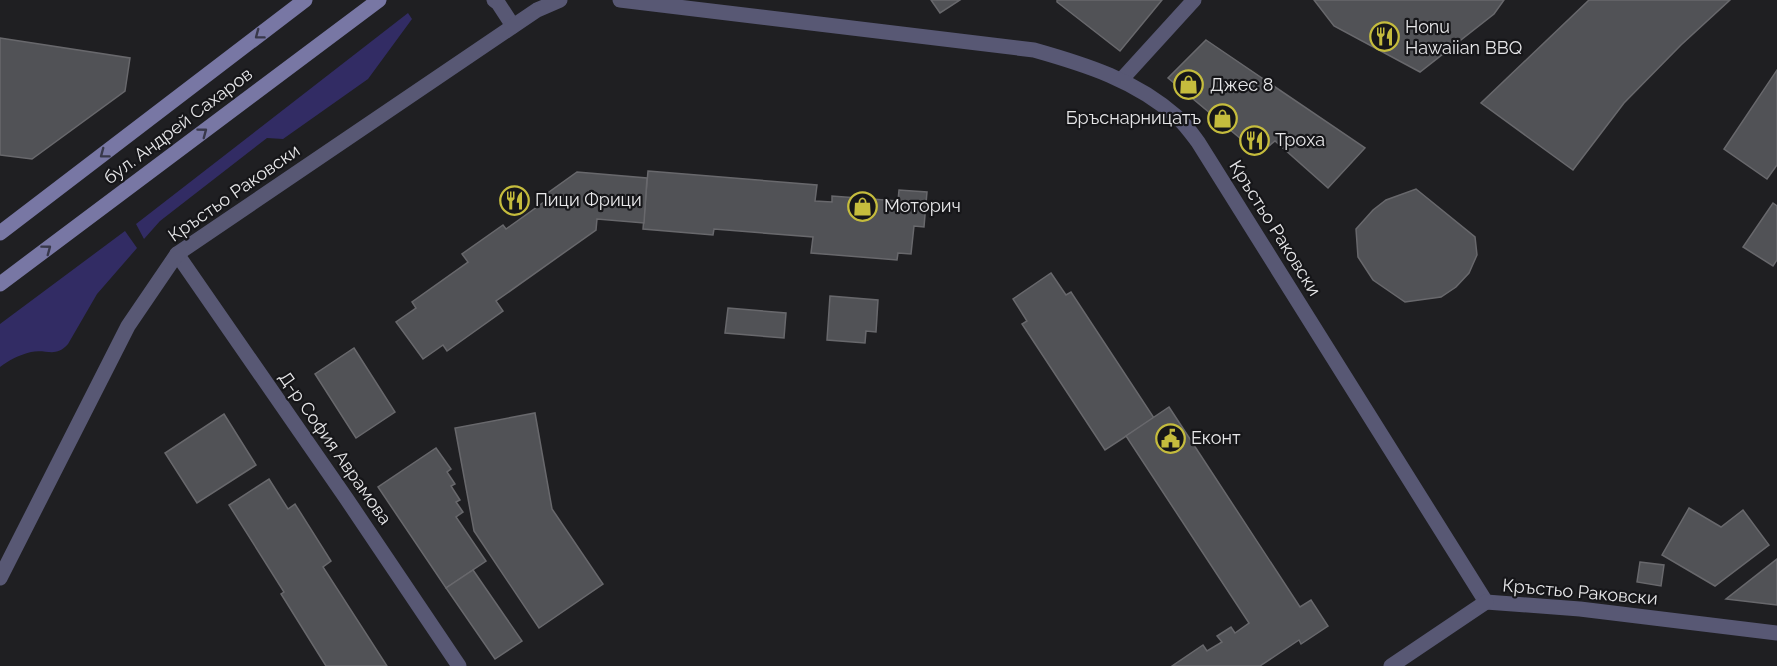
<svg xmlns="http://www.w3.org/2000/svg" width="1777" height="666" font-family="Raleway,sans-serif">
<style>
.green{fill:#322c64}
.building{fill:#515256;stroke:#68686c;stroke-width:1.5}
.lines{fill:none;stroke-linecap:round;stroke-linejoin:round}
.lane{stroke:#585874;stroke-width:15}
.street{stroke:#585874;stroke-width:15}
.secondary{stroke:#7877a4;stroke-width:15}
.oneway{stroke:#38384a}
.labels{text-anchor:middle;stroke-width:4.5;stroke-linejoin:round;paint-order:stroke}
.poi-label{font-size:18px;fill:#e7e7e9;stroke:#161619;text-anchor:start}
.street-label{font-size:18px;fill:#e7e7e9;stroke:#161619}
</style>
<rect width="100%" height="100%" fill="#1f1f22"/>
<g class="green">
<polygon points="408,13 412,19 368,79 283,139 267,138 160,221 144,239 136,224"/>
<path d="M125,231L137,248L97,294L68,344C56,358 47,349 31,352C19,355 9,360 0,367V324Z"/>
</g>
<g class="building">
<polygon points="931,0 960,0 940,13"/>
<polygon points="1057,0 1162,0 1120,51 1057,2"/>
<polygon points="1314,0 1504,0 1494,14 1420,72 1334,26"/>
<polygon points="1589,0 1730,0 1681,45 1624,103 1573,170 1481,103"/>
<polygon points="0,38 130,58 125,91 32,159 0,155"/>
<polygon points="1206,40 1365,148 1328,188 1275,141 1259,154 1168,78"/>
<polygon points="1777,70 1777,165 1767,179 1724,149"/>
<polygon points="648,171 817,185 815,201 832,202 832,196 898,201 899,190 927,192 924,227 914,226 911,254 898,253 897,260 811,253 813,237 714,229 713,235 643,229"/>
<polygon points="577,172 647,178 644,223 597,219 596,230 496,301 503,311 447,351 443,345 423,359 396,322 416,308 412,302 468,262 462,254 503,225 506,229 548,199 545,195"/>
<polygon points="1416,189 1475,237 1477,255 1469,273 1456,287 1441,297 1405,302 1373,280 1358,257 1356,229 1373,210 1386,200"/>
<polygon points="1773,203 1777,206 1777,260 1773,266 1743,247"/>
<polygon points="1051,273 1066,295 1071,292 1154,418 1105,450 1022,324 1027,321 1013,299"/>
<polygon points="830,296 878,300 876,332 866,331 865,343 827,340"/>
<polygon points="728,308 786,313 784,338 725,333"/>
<polygon points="354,348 395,412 356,438 315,374"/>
<polygon points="1169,407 1300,607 1311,600 1328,626 1301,644 1299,640 1260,666 1172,666 1203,645 1207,651 1222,642 1217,636 1231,627 1235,633 1249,623 1126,436"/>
<polygon points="535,413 552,509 603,584 539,628 474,531 455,428"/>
<polygon points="224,414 256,465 197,503 165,453"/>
<polygon points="436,448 451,469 447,472 455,484 451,486 460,500 456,502 463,512 456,517 486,561 446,588 378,487"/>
<polygon points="269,479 288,509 295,504 331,561 323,567 387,666 326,666 281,594 284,592 229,505"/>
<polygon points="1689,508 1721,527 1743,510 1769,545 1715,586 1662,555"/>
<polygon points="1777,559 1777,605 1726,599"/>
<polygon points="1640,562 1664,565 1661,586 1637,582"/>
<polygon points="473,570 522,641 495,659 446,588"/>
</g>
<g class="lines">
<polyline class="lane" points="1122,79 1194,0"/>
<g class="street">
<polyline points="494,0 498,3 513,26"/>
<path d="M620,0L1034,50C1087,65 1135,80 1177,117C1185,124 1192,134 1198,142L1486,602"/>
<polyline points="177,254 346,498 459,666"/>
<polyline points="0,578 128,326 177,254 537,10 560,0"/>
<polyline points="1486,602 1580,609 1777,633"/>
<polyline points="1391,666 1486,602"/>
</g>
<g class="secondary">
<polyline points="0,233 305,0"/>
<polyline points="0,284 379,0"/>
</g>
</g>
<defs><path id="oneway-chevron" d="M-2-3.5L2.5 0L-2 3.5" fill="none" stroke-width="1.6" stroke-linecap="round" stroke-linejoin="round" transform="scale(1.5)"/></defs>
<g class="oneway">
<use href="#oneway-chevron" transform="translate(259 35) rotate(143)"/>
<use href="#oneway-chevron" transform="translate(203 132) rotate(-37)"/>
<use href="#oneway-chevron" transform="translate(104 154) rotate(143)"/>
<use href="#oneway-chevron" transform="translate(47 249) rotate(-37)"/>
</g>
<defs>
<symbol id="restaurant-ring" viewBox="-11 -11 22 22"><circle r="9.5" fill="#161619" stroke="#c5bc3d" stroke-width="1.5"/><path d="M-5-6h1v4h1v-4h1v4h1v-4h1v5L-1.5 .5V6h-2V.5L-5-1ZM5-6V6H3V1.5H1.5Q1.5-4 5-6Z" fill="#c5bc3d"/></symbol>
<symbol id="shop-ring" viewBox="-11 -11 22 22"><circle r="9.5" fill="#161619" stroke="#c5bc3d" stroke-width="1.5"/><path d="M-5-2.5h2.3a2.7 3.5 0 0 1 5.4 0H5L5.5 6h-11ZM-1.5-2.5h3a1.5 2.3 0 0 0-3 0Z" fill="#c5bc3d"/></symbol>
<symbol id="civic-ring" viewBox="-11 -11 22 22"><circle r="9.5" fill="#161619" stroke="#c5bc3d" stroke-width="1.5"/><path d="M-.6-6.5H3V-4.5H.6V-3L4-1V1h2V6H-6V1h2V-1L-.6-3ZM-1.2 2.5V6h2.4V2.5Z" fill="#c5bc3d"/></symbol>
</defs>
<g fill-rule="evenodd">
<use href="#restaurant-ring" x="1368" y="20" width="33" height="33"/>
<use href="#shop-ring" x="1172" y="68" width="33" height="33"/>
<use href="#shop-ring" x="1206" y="102" width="33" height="33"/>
<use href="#restaurant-ring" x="1238" y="124" width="33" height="33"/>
<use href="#restaurant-ring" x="498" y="184" width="33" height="33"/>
<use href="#shop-ring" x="846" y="190" width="33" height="33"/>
<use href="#civic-ring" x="1154" y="422" width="33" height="33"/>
</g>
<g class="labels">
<g class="poi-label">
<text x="1405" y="33">Honu<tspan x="1405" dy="21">Hawaiian BBQ</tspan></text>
<text x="1210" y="91">Джес 8</text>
<text x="1201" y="124" text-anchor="end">Бръснарницатъ</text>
<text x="1275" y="146">Троха</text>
<text x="535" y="206">Пици Фрици</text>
<text x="884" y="212">Моторич</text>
<text x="1191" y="444">Еконт</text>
</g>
<g class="street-label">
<text transform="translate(178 126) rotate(-37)" y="6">бул. Андрей Сахаров</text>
<text transform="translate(234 193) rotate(-35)" y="6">Кръстьо Раковски</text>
<text transform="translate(1275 228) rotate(58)" y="6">Кръстьо Раковски</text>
<text transform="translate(335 448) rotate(55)" y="6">Д-р София Аврамова</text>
<text transform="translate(1580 592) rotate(5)" y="6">Кръстьо Раковски</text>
</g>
</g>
</svg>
